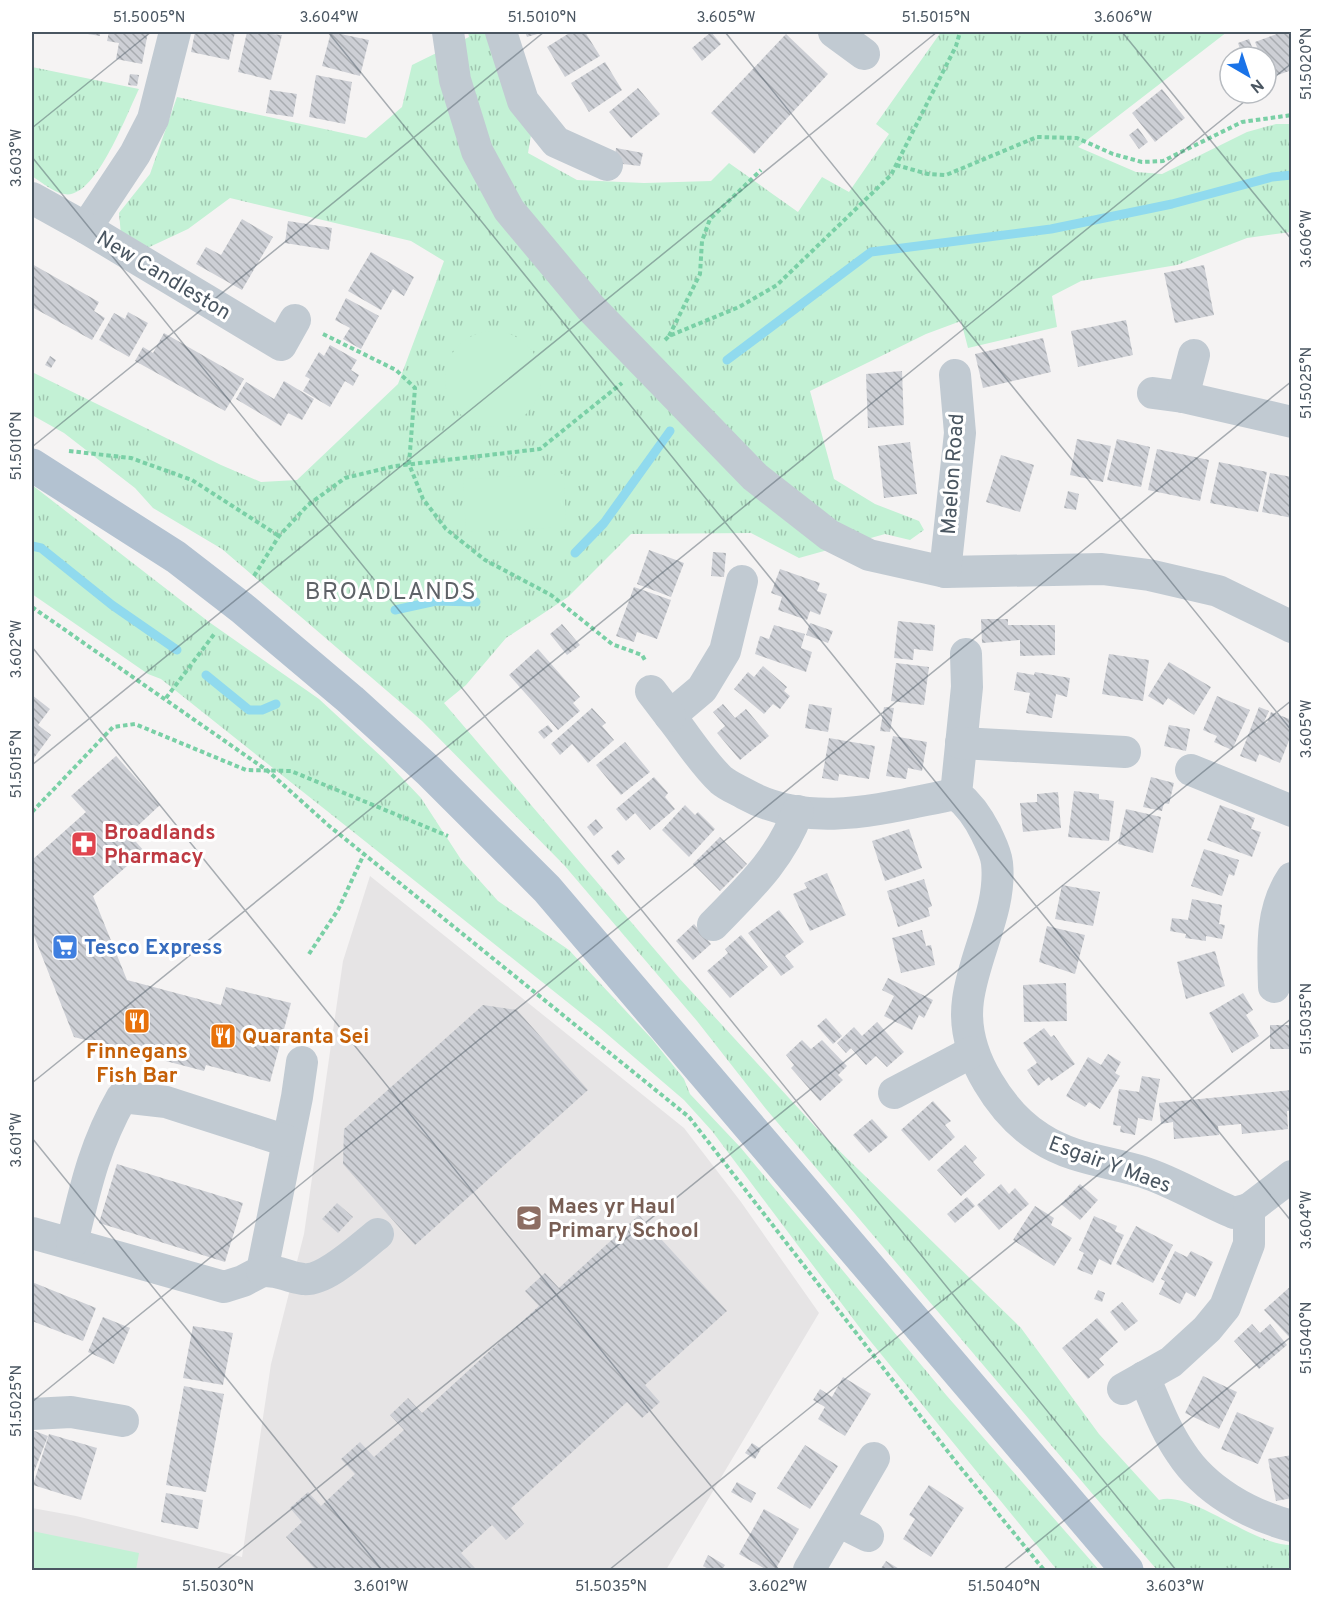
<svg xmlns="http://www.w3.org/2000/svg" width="1323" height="1602" font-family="Overpass,sans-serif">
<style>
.education{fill:#e6e4e5}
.grass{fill:url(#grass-tufts)}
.park{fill:#c3f1d5}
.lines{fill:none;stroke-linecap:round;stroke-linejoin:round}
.stream{stroke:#90daee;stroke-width:9}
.building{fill:url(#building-back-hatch)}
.path{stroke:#7ad0a6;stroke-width:4;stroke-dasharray:4.5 3;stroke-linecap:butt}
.minor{stroke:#c1cad2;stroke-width:32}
.major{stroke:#b3c2d1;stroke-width:33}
.ticks{fill:none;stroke:#4a5661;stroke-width:1.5;stroke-opacity:0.45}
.labels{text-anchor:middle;stroke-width:6;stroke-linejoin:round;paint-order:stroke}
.street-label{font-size:21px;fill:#4a5661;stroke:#fff}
.health-label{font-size:21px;font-weight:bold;fill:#be3a42;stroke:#fff;text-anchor:start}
.shop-label{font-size:21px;font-weight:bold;fill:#366cbe;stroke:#fff;text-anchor:start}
.food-label{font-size:21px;font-weight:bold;fill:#c56008;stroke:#fff;text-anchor:start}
.education-label{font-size:21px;font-weight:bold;fill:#785e54;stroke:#fff;text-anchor:start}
.quarter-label{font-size:24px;letter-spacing:1.5px;fill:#5f6368;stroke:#fff}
.neatline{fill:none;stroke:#4a5661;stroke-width:2}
.ticks-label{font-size:15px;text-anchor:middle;fill:#4a5661}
</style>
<defs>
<pattern id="grass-tufts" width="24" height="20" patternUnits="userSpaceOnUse" patternTransform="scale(1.5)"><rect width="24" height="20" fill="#c3f1d5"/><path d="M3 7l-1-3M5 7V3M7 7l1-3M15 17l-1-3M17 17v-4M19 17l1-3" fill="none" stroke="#a0c6b0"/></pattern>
<pattern id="building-back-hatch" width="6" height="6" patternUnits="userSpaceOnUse" patternTransform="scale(1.5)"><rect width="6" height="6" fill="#cdcfd5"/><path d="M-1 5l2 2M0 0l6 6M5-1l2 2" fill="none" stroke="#a8abb0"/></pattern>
</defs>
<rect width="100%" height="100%" fill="#f5f3f3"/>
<polygon class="education" points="370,876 684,1128 741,1202 819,1313 666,1570 32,1570 32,1508 76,1516 242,1557 271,1364 304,1234 343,961"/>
<g class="grass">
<path d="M468,32H495L532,129L528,153L577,180L644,183L711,181L729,163L798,212L822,177L849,192L889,134L876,124L941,32H1227L1078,147L1136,172L1162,174L1247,132L1276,124H1291V232L1247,238L1177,265L1081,281L1052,296L1057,327L968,348L961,321L926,334L810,391L834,479L875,504L919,521L924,530L910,540L885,534L799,558L751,533L631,534L568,597L506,638L466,685L444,703L679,978L821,1133L1021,1328L1099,1434L1159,1500C1191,1490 1252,1545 1291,1545V1570H1157L766,1109L697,1021L564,865L422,721L222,549L153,508L135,488L64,433L32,415V372L221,465L261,482L297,480L398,384L444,261L411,241L230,198L188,229L143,250L121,235L119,213L150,174L177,97L366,138L402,107L412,65L469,37Z"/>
<path d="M32,67L139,89C127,113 95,201 64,194C53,192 41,182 32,176Z"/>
<polygon points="32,485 209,622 319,699 384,759 421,798 462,861 498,901 569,950 652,1039 684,1079 690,1094 741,1148 947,1396 1099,1570 1057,1570 863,1332 712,1131 684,1100 600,1028 161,679 148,674 32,594"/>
</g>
<g class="park">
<circle cx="493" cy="379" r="48"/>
<polygon points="564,474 566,527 466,532 463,479"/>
<polygon points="32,1531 139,1553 136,1570 32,1570"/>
</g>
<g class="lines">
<g class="stream">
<polyline points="727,360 871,252 1051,229 1172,204 1272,177 1292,175"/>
<polyline points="32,546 41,548 112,605 177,650"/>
<polyline points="575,553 604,523 670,431"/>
<polyline points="395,610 436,601 476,602"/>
<polyline points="206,675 249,710 262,710 276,704"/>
</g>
</g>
<g class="building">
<polygon points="76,32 100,32 100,36"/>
<polygon points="109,32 148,32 142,64 116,59 119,43 107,41"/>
<polygon points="195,32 235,32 229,60 191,52"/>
<polygon points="247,32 282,35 271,80 238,72"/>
<polygon points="331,32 369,40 360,76 322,66"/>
<polygon points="525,32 544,32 527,37"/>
<polygon points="571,32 585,32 600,56 565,77 547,47"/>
<polygon points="711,32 721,44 702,61 692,48"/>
<polygon points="1282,32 1292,32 1292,70 1269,78 1266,57 1261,57 1255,42"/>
<polygon points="786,34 828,74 754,154 711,113"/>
<polygon points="1249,39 1252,47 1241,52 1238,43"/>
<polygon points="605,62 622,90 589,112 571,83"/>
<polygon points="130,74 139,75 137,86 128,85"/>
<polygon points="316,75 352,82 345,124 309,117"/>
<polygon points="638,88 660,114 631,138 609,112"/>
<polygon points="1162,89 1185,118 1155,142 1132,113"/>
<polygon points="270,90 297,94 293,117 266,113"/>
<polygon points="1138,128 1148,142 1139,149 1129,135"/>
<polygon points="616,148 643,153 640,166 614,163"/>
<polygon points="242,219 273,237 242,290 196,264 206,247 221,255"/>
<polygon points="288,221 332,228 329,250 285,243"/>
<polygon points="371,252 414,277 404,296 393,289 381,310 348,291"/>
<polygon points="32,264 99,302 94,311 105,318 92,340 32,307"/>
<polygon points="1204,265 1214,315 1175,323 1164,273"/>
<polygon points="346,298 379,316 361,349 343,339 350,328 335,320"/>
<polygon points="128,312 148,323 129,357 99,340 114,313 125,319"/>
<polygon points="1126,320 1133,355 1078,367 1071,331"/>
<polygon points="164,333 244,379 225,411 135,361 143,347 153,353"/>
<polygon points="1043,338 1051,372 983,388 975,354"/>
<polygon points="330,345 357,360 351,370 359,375 353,386 345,381 330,407 303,391 310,379 305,376 319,352 324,356"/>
<polygon points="50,356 56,360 51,368 45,365"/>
<polygon points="902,371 904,425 868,428 866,374"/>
<polygon points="284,381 314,399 302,420 288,413 281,426 236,399 246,382 274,399"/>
<polygon points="1077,439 1111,446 1103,482 1070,475"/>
<polygon points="1117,439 1150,447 1141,487 1107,480"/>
<polygon points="910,442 917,494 884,498 878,446"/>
<polygon points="1157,449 1209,460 1200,501 1148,490"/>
<polygon points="1001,455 1034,465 1020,512 986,502"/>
<polygon points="1219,462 1267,472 1258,512 1210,503"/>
<polygon points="1270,473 1292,477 1292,518 1262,512"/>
<polygon points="1068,491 1079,494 1076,510 1064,508"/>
<polygon points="649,550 684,563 671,597 637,584"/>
<polygon points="713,552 726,553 724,577 711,576"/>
<polygon points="780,569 820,583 817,591 827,594 820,615 810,611 807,620 778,610 782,597 771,593"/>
<polygon points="634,587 671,600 657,639 637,632 634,642 616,636"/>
<polygon points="981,619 1008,619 1008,625 1055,625 1055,655 1020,656 1020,640 982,643"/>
<polygon points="898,621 935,625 933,651 914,649 913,660 894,658"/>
<polygon points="810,623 833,631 828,643 806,635"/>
<polygon points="562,624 580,645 567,655 550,634"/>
<polygon points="774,625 805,634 801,648 812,652 806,672 755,654 760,636 769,639"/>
<polygon points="538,649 580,697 573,703 580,711 558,730 509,675"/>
<polygon points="1109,654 1149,660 1143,701 1102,694"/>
<polygon points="1169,662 1211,687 1194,715 1168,698 1163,705 1148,696"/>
<polygon points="896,663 929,667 924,705 891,701"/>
<polygon points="763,666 787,687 784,691 790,696 780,709 773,704 764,714 734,689 748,672 754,677"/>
<polygon points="1017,672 1034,675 1035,672 1070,678 1067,697 1056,694 1052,718 1026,713 1030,693 1014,690"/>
<polygon points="32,695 50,709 38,725 51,735 34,758 32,756"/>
<polygon points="1217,696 1250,710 1232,750 1214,742 1217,736 1203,730"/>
<polygon points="723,704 735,718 746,709 769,736 740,760 717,733 725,726 713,712"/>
<polygon points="809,704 832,708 828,732 805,728"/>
<polygon points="884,707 894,708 890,732 880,731"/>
<polygon points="1259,707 1269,711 1264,722 1267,723 1271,712 1292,720 1292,733 1280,763 1259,754 1256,762 1240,756"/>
<polygon points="592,708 606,723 602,726 614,740 588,763 572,744 560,755 551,744"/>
<polygon points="548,725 553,731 544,739 538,732"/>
<polygon points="1169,725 1190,729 1186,751 1164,746"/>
<polygon points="893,736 927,742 922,771 908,768 906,779 886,776"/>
<polygon points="829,738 875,746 869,779 839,774 838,781 822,778"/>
<polygon points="625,742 650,772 621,795 596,765"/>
<polygon points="116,756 160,805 129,834 144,851 93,896 127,980 221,1005 226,987 291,1003 270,1082 206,1065 204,1071 74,1037 32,931 32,860 86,812 71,796"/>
<polygon points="654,777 668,793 665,797 675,809 650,830 635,813 626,821 616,809"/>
<polygon points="1151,777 1174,783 1169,804 1164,803 1162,811 1143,807"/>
<polygon points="1074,791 1099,794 1099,799 1114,801 1109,841 1068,837"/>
<polygon points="1058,792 1061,828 1023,832 1020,803 1037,802 1037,794"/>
<polygon points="685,805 695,815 698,812 715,829 689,857 662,830"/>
<polygon points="1220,805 1255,818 1251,829 1261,832 1252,857 1207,840"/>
<polygon points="1126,809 1161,817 1153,853 1118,844"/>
<polygon points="596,819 603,828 594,836 587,827"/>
<polygon points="909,829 922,868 885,881 872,841"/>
<polygon points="720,837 747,864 720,891 693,864"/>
<polygon points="1204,849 1239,860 1234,876 1229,874 1222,896 1191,886"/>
<polygon points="618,850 625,859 618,865 611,856"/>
<polygon points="827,873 846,915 810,931 793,894 807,888 804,883"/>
<polygon points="924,879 932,906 928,908 930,916 898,927 887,891"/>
<polygon points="1062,885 1100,892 1093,926 1055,919"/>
<polygon points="1192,899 1222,905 1219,924 1225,925 1222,939 1206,936 1206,941 1185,938 1186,934 1170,931 1172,918 1188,920"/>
<polygon points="779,910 804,942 785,956 794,967 781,976 748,933"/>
<polygon points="694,924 711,944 693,960 676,941"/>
<polygon points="1047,926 1085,935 1075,974 1039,962"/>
<polygon points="922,930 926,946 931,945 935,965 901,973 892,938"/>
<polygon points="741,935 768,967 730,998 707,971 728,953 725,949"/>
<polygon points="1215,951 1225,986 1186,999 1177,962"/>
<polygon points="888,978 933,1000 924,1018 919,1015 912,1030 884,1016 894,996 882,990"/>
<polygon points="1066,983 1067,1021 1024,1022 1023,985"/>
<polygon points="1243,993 1253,1010 1246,1015 1259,1036 1232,1053 1209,1013"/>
<polygon points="483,1005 517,1010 588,1090 415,1245 343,1164 344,1129"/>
<polygon points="826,1018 842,1036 833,1044 817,1026"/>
<polygon points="877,1022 904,1052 887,1067 876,1056 866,1065 851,1048 846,1053 837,1043 854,1027 862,1036"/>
<rect x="1270" y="1025" width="22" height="24"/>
<polygon points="1044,1028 1051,1037 1054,1035 1075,1064 1051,1081 1049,1077 1038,1086 1027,1070 1037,1063 1023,1043"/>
<polygon points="802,1040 811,1049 822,1040 847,1066 838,1075 843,1080 820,1101 791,1068 794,1065 786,1055"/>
<polygon points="1108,1054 1121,1062 1115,1073 1120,1076 1100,1109 1089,1102 1085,1107 1066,1096 1088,1057 1101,1065"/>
<polygon points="1142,1076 1160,1079 1152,1121 1138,1118 1135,1135 1120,1132 1121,1126 1113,1125 1119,1089 1139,1092"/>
<polygon points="1292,1090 1292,1111 1287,1111 1288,1129 1242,1134 1241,1124 1218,1126 1219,1135 1174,1139 1173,1122 1161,1124 1159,1103"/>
<polygon points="933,1101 951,1121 945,1125 955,1137 929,1161 901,1130"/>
<polygon points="872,1119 888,1137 869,1153 853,1135"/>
<polygon points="965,1145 977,1158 973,1162 985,1175 961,1196 937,1170"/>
<polygon points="117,1164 243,1203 225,1262 99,1223"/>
<polygon points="1001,1184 1009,1194 1015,1188 1029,1204 999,1230 977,1205"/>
<polygon points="1080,1184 1098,1200 1080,1220 1061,1204"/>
<polygon points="967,1197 975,1206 955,1223 947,1214"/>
<polygon points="337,1203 353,1217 338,1233 322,1219"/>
<polygon points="1035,1206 1054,1218 1051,1225 1072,1238 1054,1266 1013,1240"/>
<polygon points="639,1215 727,1311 645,1385 660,1402 642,1418 627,1402 511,1508 524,1524 506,1540 492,1525 461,1553 475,1568 472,1570 316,1570 286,1537 302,1522 290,1508 308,1492 321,1506 355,1474 341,1459 360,1442 374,1457 404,1430 390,1415 408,1398 422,1413 539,1306 525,1291 545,1273 559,1288"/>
<polygon points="1094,1216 1117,1226 1115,1231 1124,1235 1111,1265 1099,1259 1092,1275 1077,1269 1084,1253 1079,1250"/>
<polygon points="1136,1226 1173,1245 1153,1283 1116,1264"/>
<polygon points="1175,1251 1187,1257 1191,1251 1213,1262 1195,1297 1186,1292 1180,1304 1159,1294 1165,1281 1161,1279"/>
<polygon points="32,1282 96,1308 83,1341 32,1321"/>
<polygon points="1292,1285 1292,1340 1264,1310"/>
<polygon points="1098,1290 1105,1293 1102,1302 1094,1299"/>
<polygon points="1122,1302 1138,1321 1125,1331 1110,1312"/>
<polygon points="103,1317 130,1328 114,1364 88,1352"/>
<polygon points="1097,1318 1118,1342 1099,1359 1104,1365 1088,1379 1062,1348"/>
<polygon points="1252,1324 1260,1333 1270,1324 1287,1345 1259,1369 1234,1341"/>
<polygon points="193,1326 233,1333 223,1385 183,1378"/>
<polygon points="1203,1376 1237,1392 1219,1429 1185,1413"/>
<polygon points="843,1377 871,1394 845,1436 818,1419 825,1407 813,1400 820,1389 832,1397"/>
<polygon points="184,1386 224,1394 206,1492 166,1485"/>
<polygon points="1237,1412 1274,1428 1258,1464 1221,1449"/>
<polygon points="32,1430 48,1436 32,1477"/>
<polygon points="49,1434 97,1448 81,1500 33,1485"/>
<polygon points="752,1443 761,1449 755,1459 745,1453"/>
<polygon points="805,1445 838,1466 810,1509 777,1488"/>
<polygon points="1292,1455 1292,1498 1276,1501 1268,1459"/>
<polygon points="737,1482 756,1493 751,1503 731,1492"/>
<polygon points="929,1485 964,1508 931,1557 903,1539 915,1519 909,1515"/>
<polygon points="166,1493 203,1500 198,1529 161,1522"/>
<polygon points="764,1509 799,1529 775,1570 767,1570 739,1554"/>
<polygon points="708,1555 725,1565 722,1570 710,1570 703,1566"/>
<polygon points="886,1561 901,1570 880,1570"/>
</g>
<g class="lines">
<g class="path">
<polyline points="896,165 928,174 946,175 1037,137 1077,138 1113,154 1142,162 1163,161 1242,122 1292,115"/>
<polyline points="323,334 396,370 415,388 409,464 423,499 446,529 485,560 551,595 612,644 642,655 646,662"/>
<polyline points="669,336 700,274 702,241 710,219 761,170"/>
<polyline points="665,340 669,336 739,307 777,285 891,175 956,46 960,32"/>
<polyline points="69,451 131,458 192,480 279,536"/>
<polyline points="254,576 279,536 308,505 345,478 395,466 540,449 622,383"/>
<polyline points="32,607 268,771 328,825 689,1117 956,1462 1044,1570"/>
<polyline points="166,698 215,633"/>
<polyline points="32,812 113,727 135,724 246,770 291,771 448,836"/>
<polyline points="309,954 338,910 364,854"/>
</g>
<g class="minor">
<polyline points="175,32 153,119 135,154 86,228 281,345 295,320"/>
<polyline points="448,32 455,80 477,151 509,210 590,307 755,477 829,535 869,555 945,572 1102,569 1149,575 1218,591 1292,627"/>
<polyline points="501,32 523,101 556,142 607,165"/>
<polyline points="834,32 864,54"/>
<polyline points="32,198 86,228"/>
<polyline points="1153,393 1183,397 1292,422"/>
<polyline points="1183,397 1194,355"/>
<polyline points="945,572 960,433 955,375"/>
<path d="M742,581L725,651L702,689L670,716C686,736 702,762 721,780C728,786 738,790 745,794C812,831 886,807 956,794"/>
<path d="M966,654L967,687L956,794C970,805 978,817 986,833C990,842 996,853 997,863C1002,909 974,954 968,1000C964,1029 973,1057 988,1082C1001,1104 1018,1124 1040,1138C1072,1159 1107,1161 1143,1172C1172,1181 1205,1201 1234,1213L1249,1209"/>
<polyline points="651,691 670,716"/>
<polyline points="961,743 1125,752"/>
<polyline points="1191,770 1292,811"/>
<path d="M713,925C748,889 781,859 798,811"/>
<path d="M1274,987C1273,949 1270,911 1292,878"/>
<polyline points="894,1093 972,1052"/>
<polyline points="32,1233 224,1287 243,1281 262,1271 297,1097 302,1062"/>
<path d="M72,1243C85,1189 94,1146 122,1097L166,1102L287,1141"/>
<path d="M262,1271C282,1270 285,1277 303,1279C325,1282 361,1247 378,1234"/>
<path d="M1144,1377C1155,1402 1165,1430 1181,1453C1205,1490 1249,1515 1292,1526"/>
<polyline points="1123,1389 1171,1362 1207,1329 1225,1307 1249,1244 1249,1209 1292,1176"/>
<polyline points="32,1414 71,1412 123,1421"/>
<polyline points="838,1521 868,1536"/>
<polyline points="809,1570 874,1458"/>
</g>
<polyline class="major" points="32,465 176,557 242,608 351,700 430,772 547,889 1127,1570"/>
</g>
<path class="ticks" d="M328,32L1292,1222M725,32L1292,731M1122,32L1292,240M1266,84L1292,63M32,128L151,32M32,157L1176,1570M32,447L544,32M32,647L779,1570M32,765L937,32M32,1083L1255,93M32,1138L382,1570M32,1402L1292,381M216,1570L1292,700M609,1570L1292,1018M1003,1570L1292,1336"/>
<defs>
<symbol id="pharmacy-square" viewBox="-11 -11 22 22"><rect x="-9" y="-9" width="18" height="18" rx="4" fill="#e0444e" stroke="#fff"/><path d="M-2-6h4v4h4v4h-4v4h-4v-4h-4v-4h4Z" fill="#fff"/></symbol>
<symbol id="supermarket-square" viewBox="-11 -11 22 22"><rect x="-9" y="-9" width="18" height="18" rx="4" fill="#3f7fe0" stroke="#fff"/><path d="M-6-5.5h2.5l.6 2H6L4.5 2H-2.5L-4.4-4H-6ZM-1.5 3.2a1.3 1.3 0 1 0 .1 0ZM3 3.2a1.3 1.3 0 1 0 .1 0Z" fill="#fff"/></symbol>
<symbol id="restaurant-square" viewBox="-11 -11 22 22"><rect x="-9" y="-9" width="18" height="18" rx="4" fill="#e8710a" stroke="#fff"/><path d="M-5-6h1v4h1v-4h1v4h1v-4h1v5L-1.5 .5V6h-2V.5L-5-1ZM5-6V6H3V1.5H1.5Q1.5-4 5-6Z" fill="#fff"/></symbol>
<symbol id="school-square" viewBox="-11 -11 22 22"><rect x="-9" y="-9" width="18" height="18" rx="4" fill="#8d6e63" stroke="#fff"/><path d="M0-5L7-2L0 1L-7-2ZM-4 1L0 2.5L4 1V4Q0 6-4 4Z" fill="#fff"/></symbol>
</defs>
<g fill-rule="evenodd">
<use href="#pharmacy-square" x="69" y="829" width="30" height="30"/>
<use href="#supermarket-square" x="50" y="932" width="30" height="30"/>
<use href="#restaurant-square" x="122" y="1006" width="30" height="30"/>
<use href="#restaurant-square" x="208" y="1021" width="30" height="30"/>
<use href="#school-square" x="514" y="1203" width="30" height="30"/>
</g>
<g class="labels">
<g class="street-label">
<text transform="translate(164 275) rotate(31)" y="7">New Candleston</text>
<text transform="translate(952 474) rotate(-86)" y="7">Maelon Road</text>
<text transform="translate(1110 1164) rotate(20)" y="7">Esgair Y Maes</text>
</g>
<g class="health-label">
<text x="104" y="839">Broadlands<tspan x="104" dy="24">Pharmacy</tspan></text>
</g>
<g class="shop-label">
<text x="84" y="954">Tesco Express</text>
</g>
<g class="food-label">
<text x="242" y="1043">Quaranta Sei</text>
<text x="137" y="1058" text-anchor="middle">Finnegans<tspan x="137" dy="24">Fish Bar</tspan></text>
</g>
<g class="education-label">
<text x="548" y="1213">Maes yr Haul<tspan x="548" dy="24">Primary School</tspan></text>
</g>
<g class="quarter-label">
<text x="391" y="599">BROADLANDS</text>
</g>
</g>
<rect width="1323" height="1602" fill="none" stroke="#ffffff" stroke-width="66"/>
<g transform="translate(1248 75) rotate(141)"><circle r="28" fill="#ffffff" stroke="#b7bbc0" stroke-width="1.5"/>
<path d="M0-4.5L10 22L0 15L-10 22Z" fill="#1a73e8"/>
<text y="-9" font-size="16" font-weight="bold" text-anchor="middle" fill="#4a5661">N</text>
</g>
<rect x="33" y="33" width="1257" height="1536" class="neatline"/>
<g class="ticks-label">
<text x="149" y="22">51.5005°N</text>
<text x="329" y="22">3.604°W</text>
<text x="542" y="22">51.5010°N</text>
<text x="726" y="22">3.605°W</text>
<text x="936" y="22">51.5015°N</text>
<text x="1123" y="22">3.606°W</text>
<text transform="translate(1306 64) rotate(-90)" y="5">51.5020°N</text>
<text transform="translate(16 158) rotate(-90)" y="5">3.603°W</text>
<text transform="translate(1306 239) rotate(-90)" y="5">3.606°W</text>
<text transform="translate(1306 383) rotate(-90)" y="5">51.5025°N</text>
<text transform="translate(16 446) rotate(-90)" y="5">51.5010°N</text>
<text transform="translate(16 649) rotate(-90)" y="5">3.602°W</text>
<text transform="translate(1306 729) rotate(-90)" y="5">3.605°W</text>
<text transform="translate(16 764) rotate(-90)" y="5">51.5015°N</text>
<text transform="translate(1306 1019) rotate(-90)" y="5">51.5035°N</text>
<text transform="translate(16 1140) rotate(-90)" y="5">3.601°W</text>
<text transform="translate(1306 1220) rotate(-90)" y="5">3.604°W</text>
<text transform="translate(1306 1338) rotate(-90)" y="5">51.5040°N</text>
<text transform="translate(16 1401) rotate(-90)" y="5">51.5025°N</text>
<text x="218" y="1591">51.5030°N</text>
<text x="381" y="1591">3.601°W</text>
<text x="611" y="1591">51.5035°N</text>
<text x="778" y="1591">3.602°W</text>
<text x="1004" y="1591">51.5040°N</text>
<text x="1175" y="1591">3.603°W</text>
</g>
</svg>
